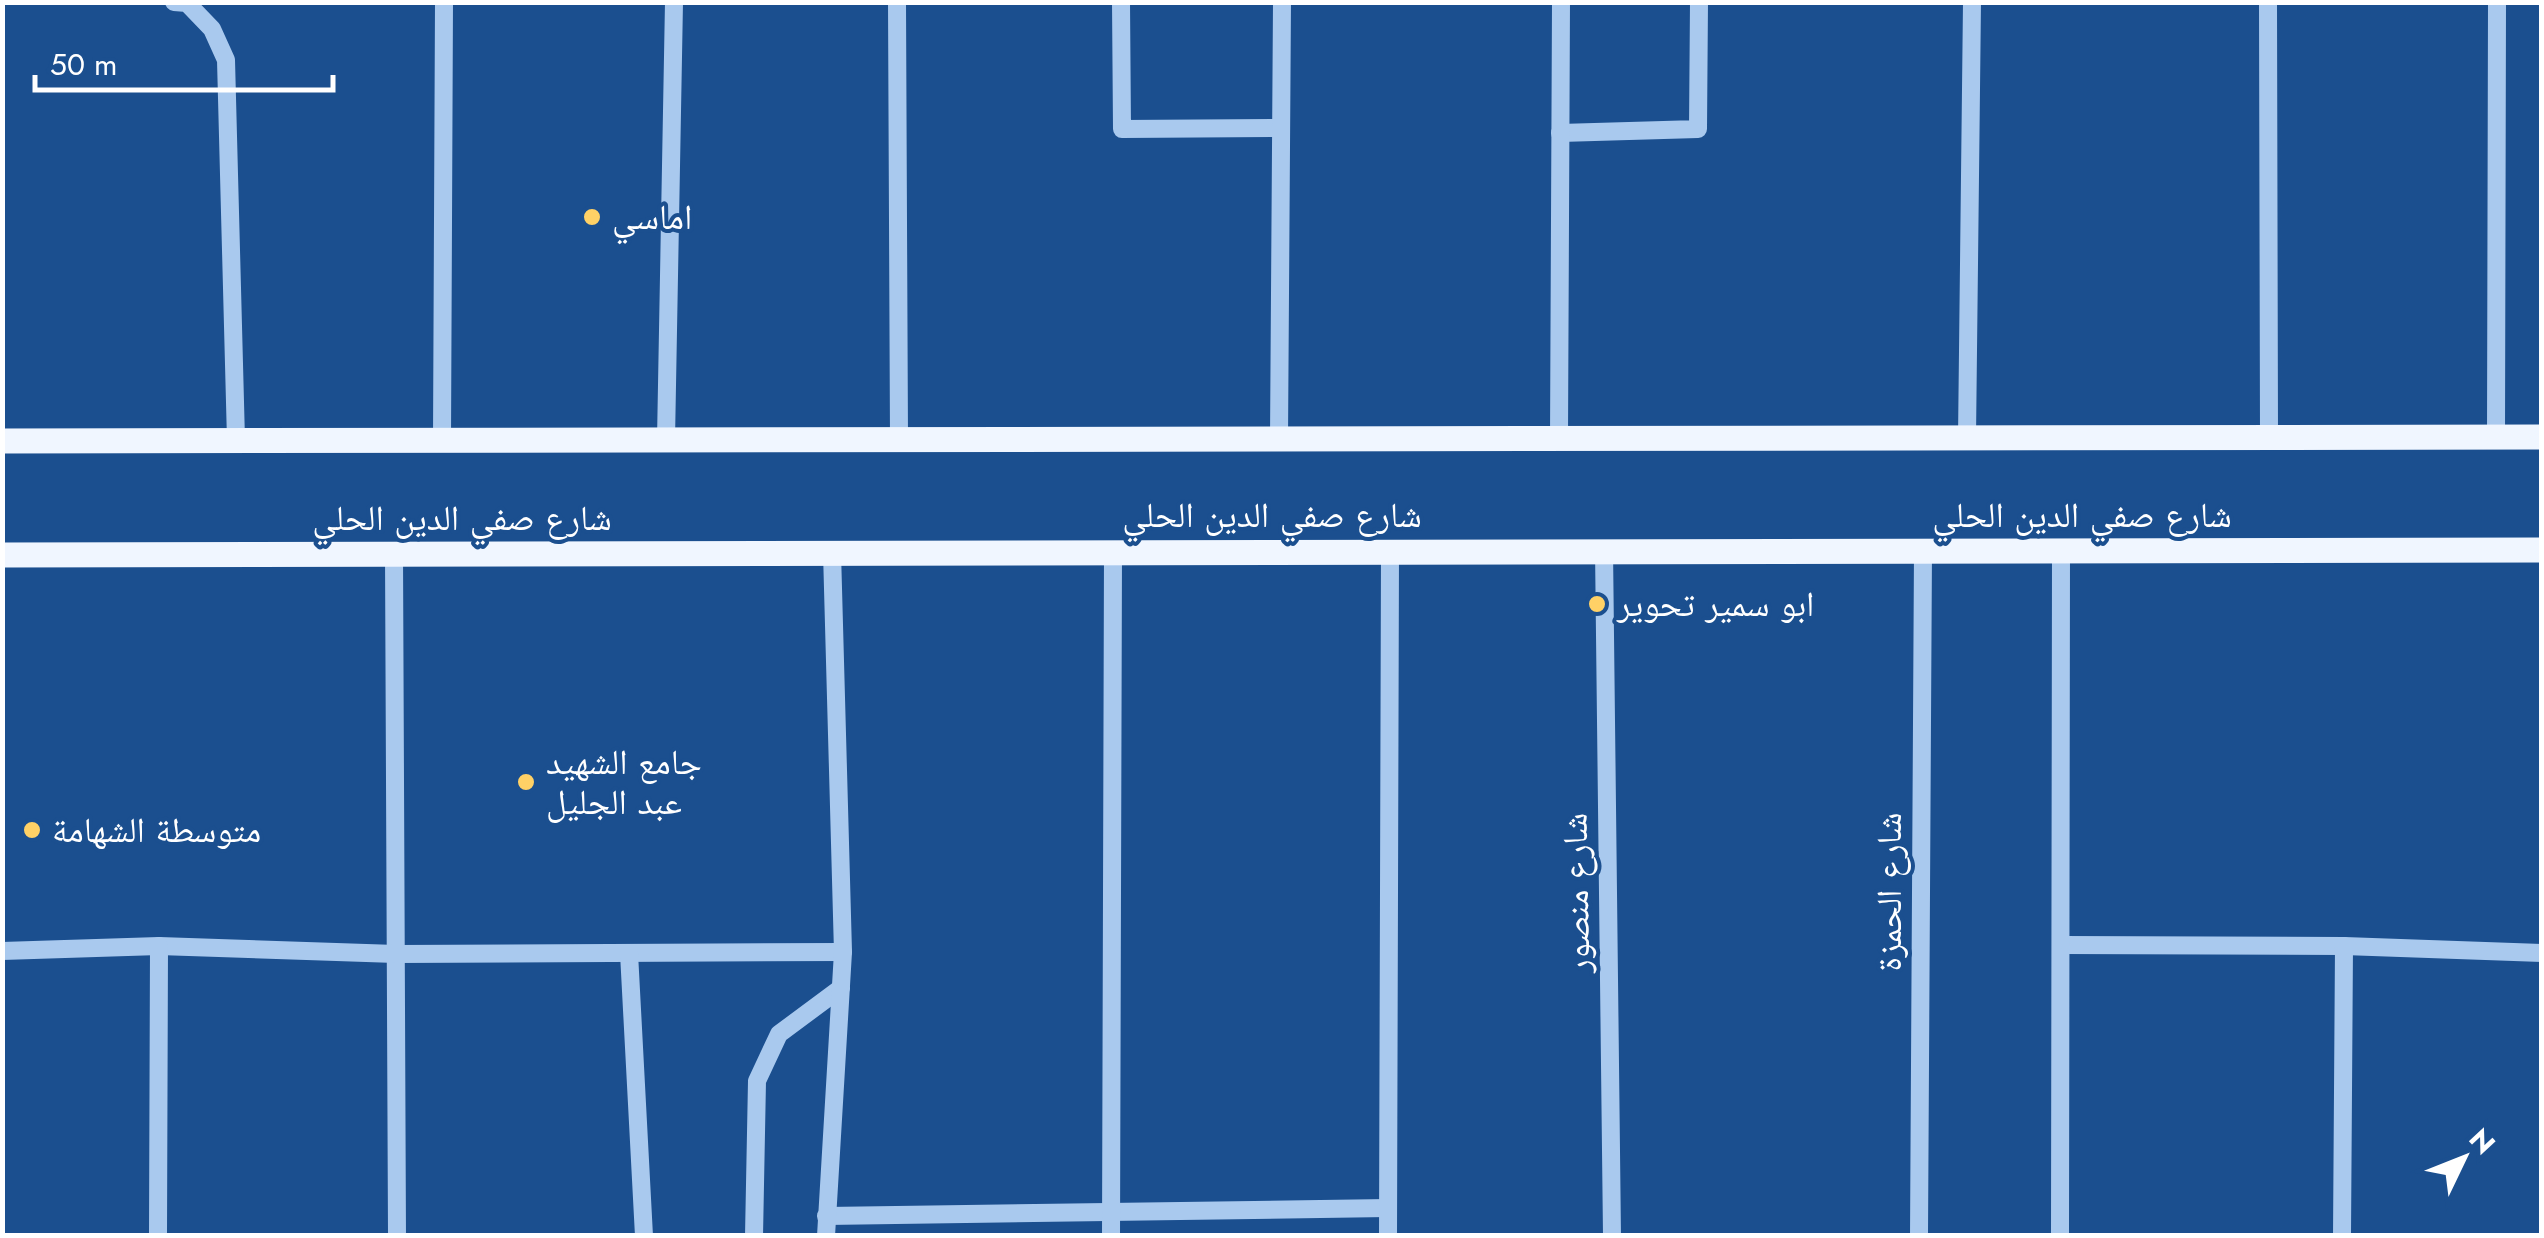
<svg xmlns="http://www.w3.org/2000/svg" width="2544" height="1238" font-family="Jost,'Noto Naskh Arabic',sans-serif">
<style>
.lines{fill:none;stroke-linecap:round;stroke-linejoin:round}
.minor{stroke:#a9c9ee;stroke-width:18}
.major{stroke:#f0f6ff;stroke-width:25}
.poi-dot{fill:#ffd166;stroke:#1b4f8f;stroke-width:4}
.labels{text-anchor:middle;stroke-width:8;stroke-linejoin:round;paint-order:stroke}
.poi-label{font-size:35px;fill:#fff;stroke:#1b4f8f;text-anchor:start}
.street-label{font-size:35px;fill:#fff;stroke:#1b4f8f}
</style>
<rect width="100%" height="100%" fill="#1b4f8f"/>
<g class="lines">
<g class="minor">
<polyline points="174,2 187,3 212,29 226,60 236,440"/>
<polyline points="897,2 899,439"/>
<polyline points="1121,2 1122,129 1281,128"/>
<polyline points="2268,2 2269,437"/>
<polyline points="1560,133 1698,129 1699,2"/>
<polyline points="2496,437 2497,2"/>
<polyline points="1559,438 1561,2"/>
<polyline points="1967,438 1972,2"/>
<polyline points="1279,439 1282,2"/>
<polyline points="442,440 444,2"/>
<polyline points="666,440 674,2"/>
<polyline points="1604,549 1612,1236"/>
<polyline points="394,554 397,1236"/>
<polyline points="2061,945 2344,946 2542,953"/>
<polyline points="2,951 159,946 396,954 843,952"/>
<polyline points="629,953 644,1236"/>
<polyline points="826,1216 1388,1208"/>
<polyline points="158,1236 159,946"/>
<polyline points="754,1236 757,1081 779,1034 841,988"/>
<polyline points="826,1236 843,952 832,552"/>
<polyline points="1111,1236 1113,551"/>
<polyline points="1388,1236 1390,550"/>
<polyline points="1919,1236 1923,550"/>
<polyline points="2060,1236 2061,550"/>
<polyline points="2342,1236 2344,946"/>
</g>
<g class="major">
<polyline points="2,441 2542,437"/>
<polyline points="2,555 2542,550"/>
</g>
</g>
<g class="poi-dot">
<circle cx="592" cy="217" r="10"/>
<circle cx="1597" cy="604" r="10"/>
<circle cx="526" cy="782" r="10"/>
<circle cx="32" cy="830" r="10"/>
</g>
<g class="labels">
<g class="poi-label">
<text x="612" y="229">اماسي</text>
<text x="1617" y="616">ابو سمير تحوير</text>
<text x="546" y="774">جامع الشهيد<tspan x="546" dy="40">عبد الجليل</tspan></text>
<text x="52" y="842">متوسطة الشهامة</text>
</g>
<g class="street-label">
<text x="1272" y="527">شارع صفي الدين الحلي</text>
<text x="2082" y="527">شارع صفي الدين الحلي</text>
<text x="462" y="530">شارع صفي الدين الحلي</text>
<text transform="translate(1889 892) rotate(-90)" y="12">شارع الحمزة</text>
<text transform="translate(1576 893) rotate(-91)" y="12">شارع منصور</text>
</g>
</g>
<rect width="2544" height="1238" fill="none" stroke="#ffffff" stroke-width="10"/>
<g transform="translate(2464 1158) rotate(47)" stroke="#1b4f8f" stroke-width="8" paint-order="stroke">
<path d="M0-8L18 38L0 25L-18 38Z" fill="#ffffff"/>
<text y="-15" font-size="28" font-weight="bold" text-anchor="middle" fill="#ffffff">N</text>
</g>
<path d="M35 75v15h298v-15" fill="none" stroke="#ffffff" stroke-width="5"/>
<text x="50" y="75" font-size="30" fill="#ffffff" stroke="#1b4f8f" stroke-width="8" paint-order="stroke">50 m</text>
</svg>
